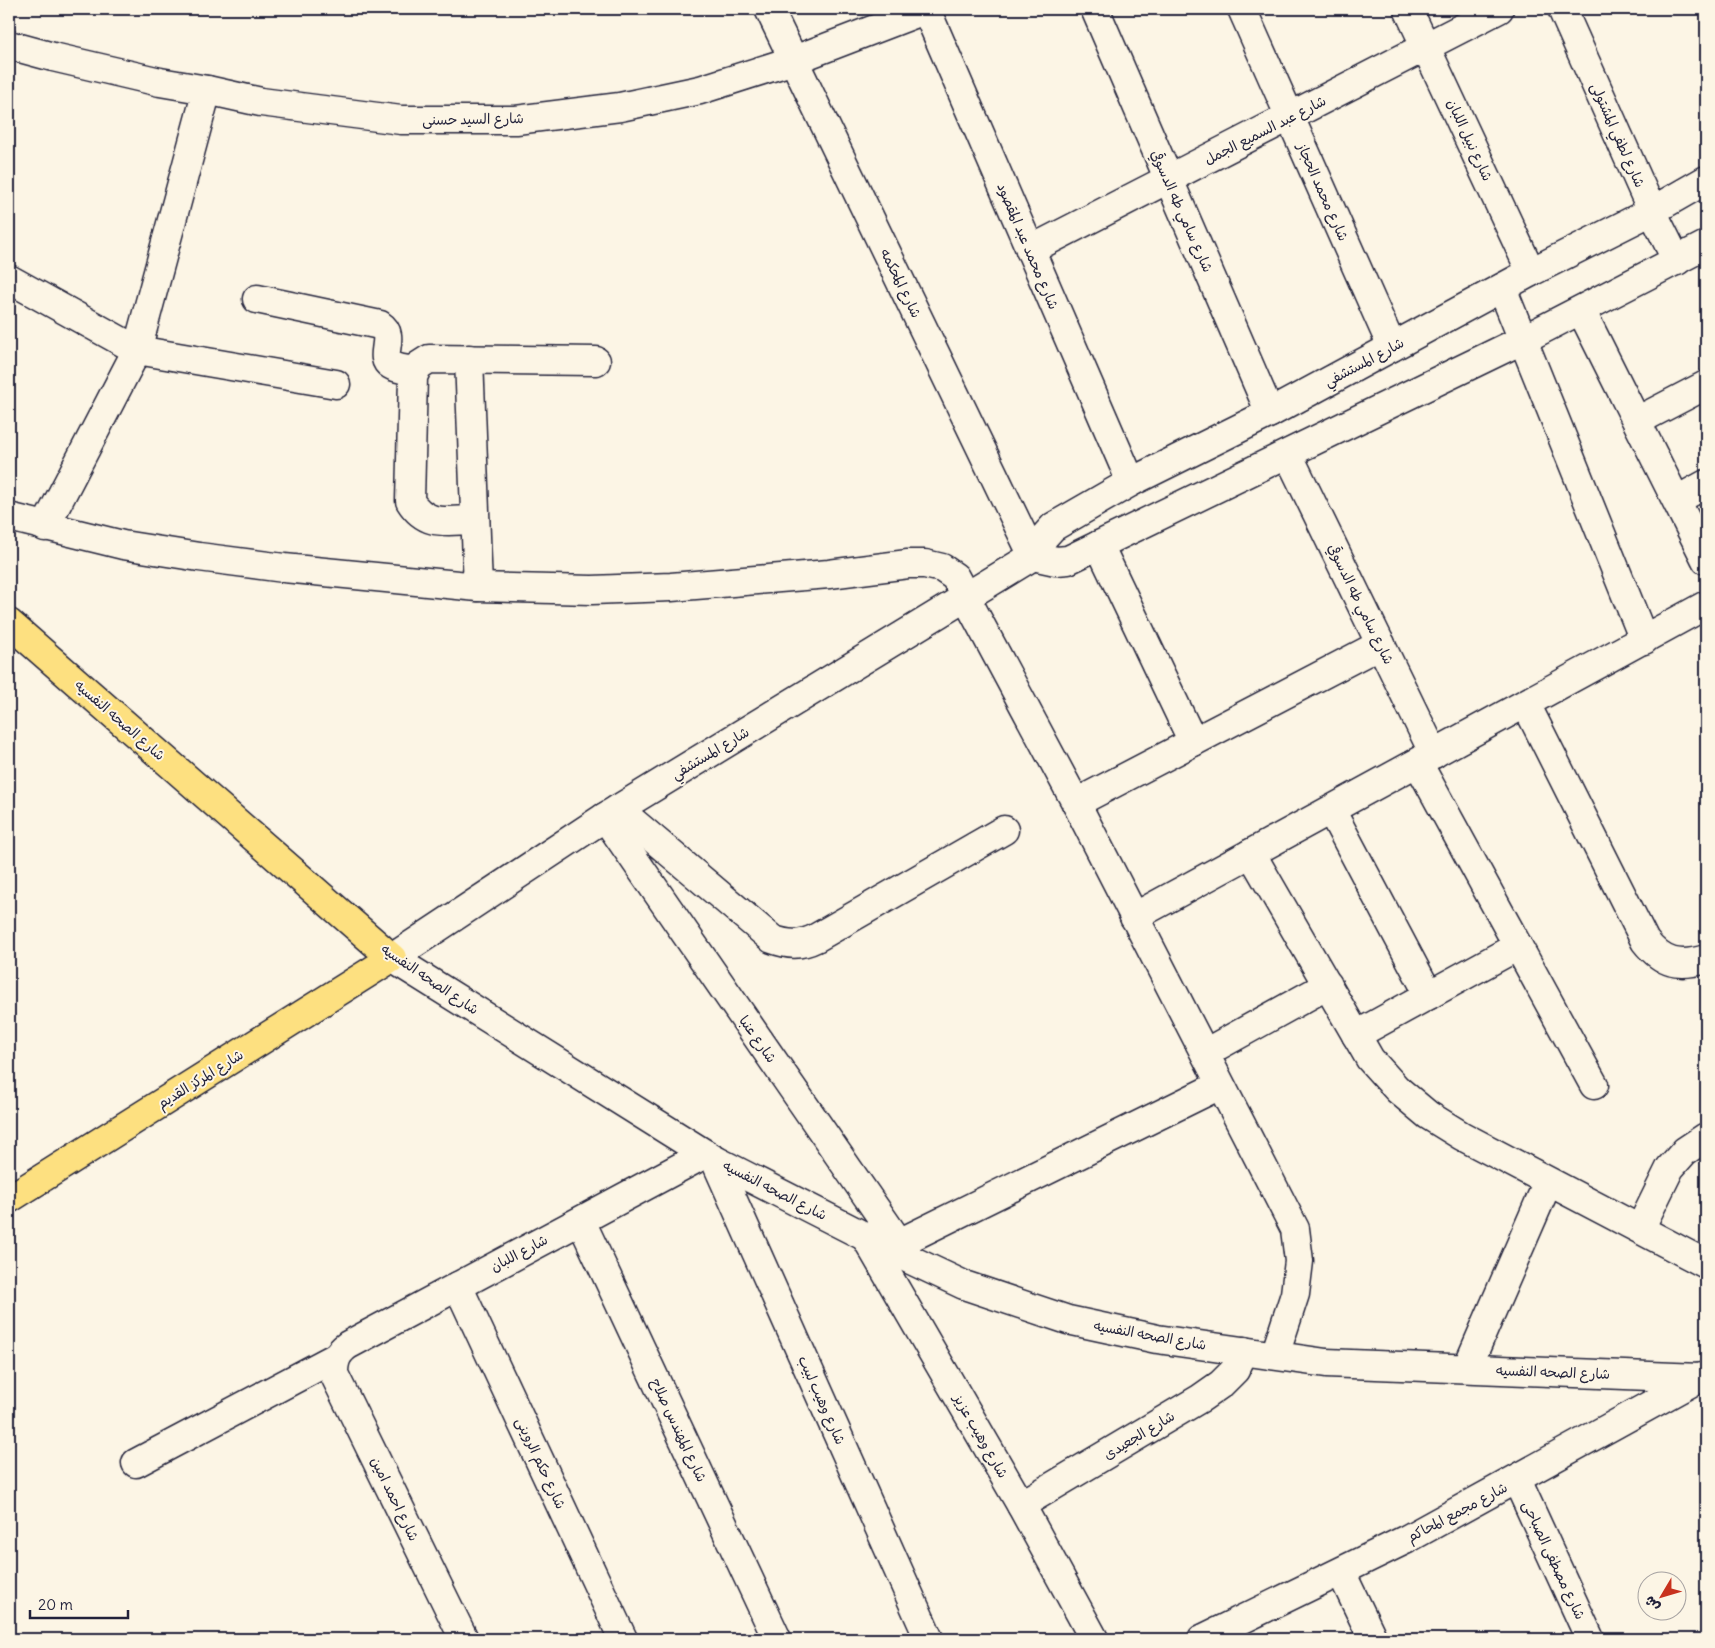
<svg xmlns="http://www.w3.org/2000/svg" width="1715" height="1648" font-family="Delius,'Playpen Sans Arabic',sans-serif">
<style>
.lines{fill:none;stroke-linecap:round;stroke-linejoin:round}
.minor-casing{stroke:#22223b;stroke-width:31}
.major-casing{stroke:#22223b;stroke-width:31}
.minor{stroke:#fcf5e5;stroke-width:28}
.major{stroke:#fde080;stroke-width:28}
.labels{text-anchor:middle;stroke-width:4;stroke-linejoin:round;paint-order:stroke}
.street-label{font-size:14px;fill:#22223b;stroke:#fcf5e5}
</style>
<rect width="100%" height="100%" fill="#fcf5e5"/>
<filter id="ink" filterUnits="userSpaceOnUse"><feTurbulence type="fractalNoise" baseFrequency=".02" numOctaves="2"/><feDisplacementMap in="SourceGraphic" scale="10" xChannelSelector="R" yChannelSelector="G"/><feConvolveMatrix kernelMatrix="1 2 1 2 8 2 1 2 1" color-interpolation-filters="sRGB"/></filter>
<g filter="url(#ink)">
<g class="lines">
<defs>
<g id="minor">
<polyline points="769,9 1033,556"/>
<polyline points="926,9 1131,482"/>
<polyline points="1095,9 1270,413"/>
<polyline points="1242,9 1392,347"/>
<polyline points="1408,9 1531,272"/>
<polyline points="1562,9 1652,211 1677,261"/>
<polyline points="9,45 53,57 160,82 207,90 261,102 401,120 516,120 620,107 700,90 794,60 927,9"/>
<polyline points="1030,250 1499,9"/>
<polyline points="9,279 137,350 336,384"/>
<polyline points="1502,288 1644,640"/>
<path d="M257,299L380,325C397,336 377,357 391,365C397,369 408,370 415,371"/>
<polyline points="1581,310 1706,560"/>
<polyline points="469,359 478,587"/>
<polyline points="1637,421 1706,385"/>
<polyline points="1288,454 1434,754"/>
<polyline points="1677,500 1706,484"/>
<polyline points="9,517 123,545 199,557 284,568 478,587 592,590 671,587 829,574 908,564 925,564 942,568 955,577 1076,803 1295,1229 1299,1261 1295,1294 1275,1355"/>
<path d="M475,520C448,520 427,528 410,501L413,377L418,366L429,359L596,361"/>
<polyline points="45,527 137,350 207,90"/>
<polyline points="1099,545 1193,742"/>
<polyline points="1033,556 1056,561 1068,560 1522,340 1706,245"/>
<path d="M1526,704L1645,941C1663,964 1679,967 1706,959"/>
<polyline points="1418,763 1594,1085"/>
<polyline points="1076,803 1381,644"/>
<path d="M618,809L772,939C788,945 800,946 816,938L1004,830"/>
<polyline points="1331,810 1429,995"/>
<polyline points="605,817 909,1257"/>
<polyline points="1251,853 1370,1059 1397,1089 1428,1115 1462,1136 1706,1264"/>
<polyline points="1134,917 1706,605"/>
<polyline points="1356,1035 1518,946"/>
<polyline points="1205,1053 1328,985"/>
<polyline points="715,1160 929,1639"/>
<polyline points="581,1221 777,1639"/>
<polyline points="1640,1229 1670,1168 1685,1151 1706,1137"/>
<polyline points="865,1236 1021,1505 1094,1639"/>
<polyline points="899,1243 1220,1085"/>
<polyline points="458,1286 623,1639"/>
<polyline points="1467,1368 1548,1182"/>
<polyline points="1700,1378 1326,1363 1157,1339 1068,1320 964,1285 911,1260 715,1160 392,958 605,817 1033,556 1044,537 1053,527 1131,482 1270,413 1531,272 1652,211 1706,180"/>
<polyline points="136,1463 336,1357"/>
<polyline points="1517,1480 1590,1639"/>
<polyline points="1021,1505 1201,1398 1221,1384 1235,1370 1244,1351"/>
<polyline points="1341,1572 1373,1639"/>
<path d="M464,1639L334,1374C334,1360 337,1353 348,1345L705,1154"/>
<polyline points="1202,1639 1407,1539 1701,1377"/>
</g>
<polyline id="major" points="9,623 392,958 9,1199"/>
</defs>
<use href="#minor" class="minor-casing"/>
<use href="#major" class="major-casing"/>
<use href="#minor" class="minor"/>
<use href="#major" class="major"/>
</g>
</g>
<g class="labels">
<g class="street-label">
<text transform="translate(473 119) rotate(-1)" y="5">شارع السيد حسنى</text>
<text transform="translate(1265 130) rotate(-27)" y="5">شارع عبد السميع الجمل</text>
<text transform="translate(1618 135) rotate(66)" y="5">شارع لطفي المشتولى</text>
<text transform="translate(1470 140) rotate(65)" y="5">شارع نبيل اللبان</text>
<text transform="translate(1323 192) rotate(66)" y="5">شارع محمد الحجاز</text>
<text transform="translate(1182 211) rotate(66)" y="5">شارع سامي طه الدسوقي</text>
<text transform="translate(1028 246) rotate(67)" y="5">شارع محمد عبد المقصود</text>
<text transform="translate(901 283) rotate(64)" y="5">شارع المحكمه</text>
<text transform="translate(1364 362) rotate(-28)" y="5">شارع المستشفي</text>
<text transform="translate(1361 604) rotate(64)" y="5">شارع سامي طه الدسوقي</text>
<text transform="translate(120 720) rotate(41)" y="5">شارع الصحه النفسيه</text>
<text transform="translate(710 753) rotate(-31)" y="5">شارع المستشفي</text>
<text transform="translate(430 979) rotate(34)" y="5">شارع الصحه النفسيه</text>
<text transform="translate(758 1039) rotate(55)" y="5">شارع عنبا</text>
<text transform="translate(200 1079) rotate(-32)" y="5">شارع المركز القديم</text>
<text transform="translate(775 1190) rotate(27)" y="5">شارع الصحه النفسيه</text>
<text transform="translate(519 1253) rotate(-28)" y="5">شارع اللبان</text>
<text transform="translate(1150 1335) rotate(10)" y="5">شارع الصحه النفسيه</text>
<text transform="translate(1553 1372) rotate(2)" y="5">شارع الصحه النفسيه</text>
<text transform="translate(822 1400) rotate(66)" y="5">شارع وهيب لبيب</text>
<text transform="translate(679 1430) rotate(65)" y="5">شارع المهندس صلاح</text>
<text transform="translate(1139 1435) rotate(-31)" y="5">شارع الجعيدى</text>
<text transform="translate(981 1436) rotate(60)" y="5">شارع وهيب عزيز</text>
<text transform="translate(541 1463) rotate(65)" y="5">شارع حكم الروينى</text>
<text transform="translate(395 1499) rotate(64)" y="5">شارع احمد امين</text>
<text transform="translate(1457 1512) rotate(-28)" y="5">شارع مجمع المحاكم</text>
<text transform="translate(1554 1560) rotate(65)" y="5">شارع مصطفى الصباحى</text>
</g>
</g>
<rect width="1715" height="1648" fill="none" stroke="#fcf5e5" stroke-width="30"/>
<rect x="15" y="15" width="1685" height="1618" fill="none" stroke="#22223b" stroke-width="2" filter="url(#ink)"/>
<g transform="translate(1662 1596) rotate(232)"><circle r="24" fill="#fcf5e5" stroke="#a5a1a1"/>
<path d="M0-4L9 19L0 12L-9 19Z" fill="#c8321e"/>
<text y="-8" font-size="14" font-weight="bold" text-anchor="middle" fill="#22223b">ش</text>
</g>
<path d="M30 1610v8h98v-8" fill="none" stroke="#22223b" stroke-width="2.5"/>
<text x="38" y="1610" font-size="15" fill="#22223b" stroke="#fcf5e5" stroke-width="4" paint-order="stroke">20 m</text>
</svg>
